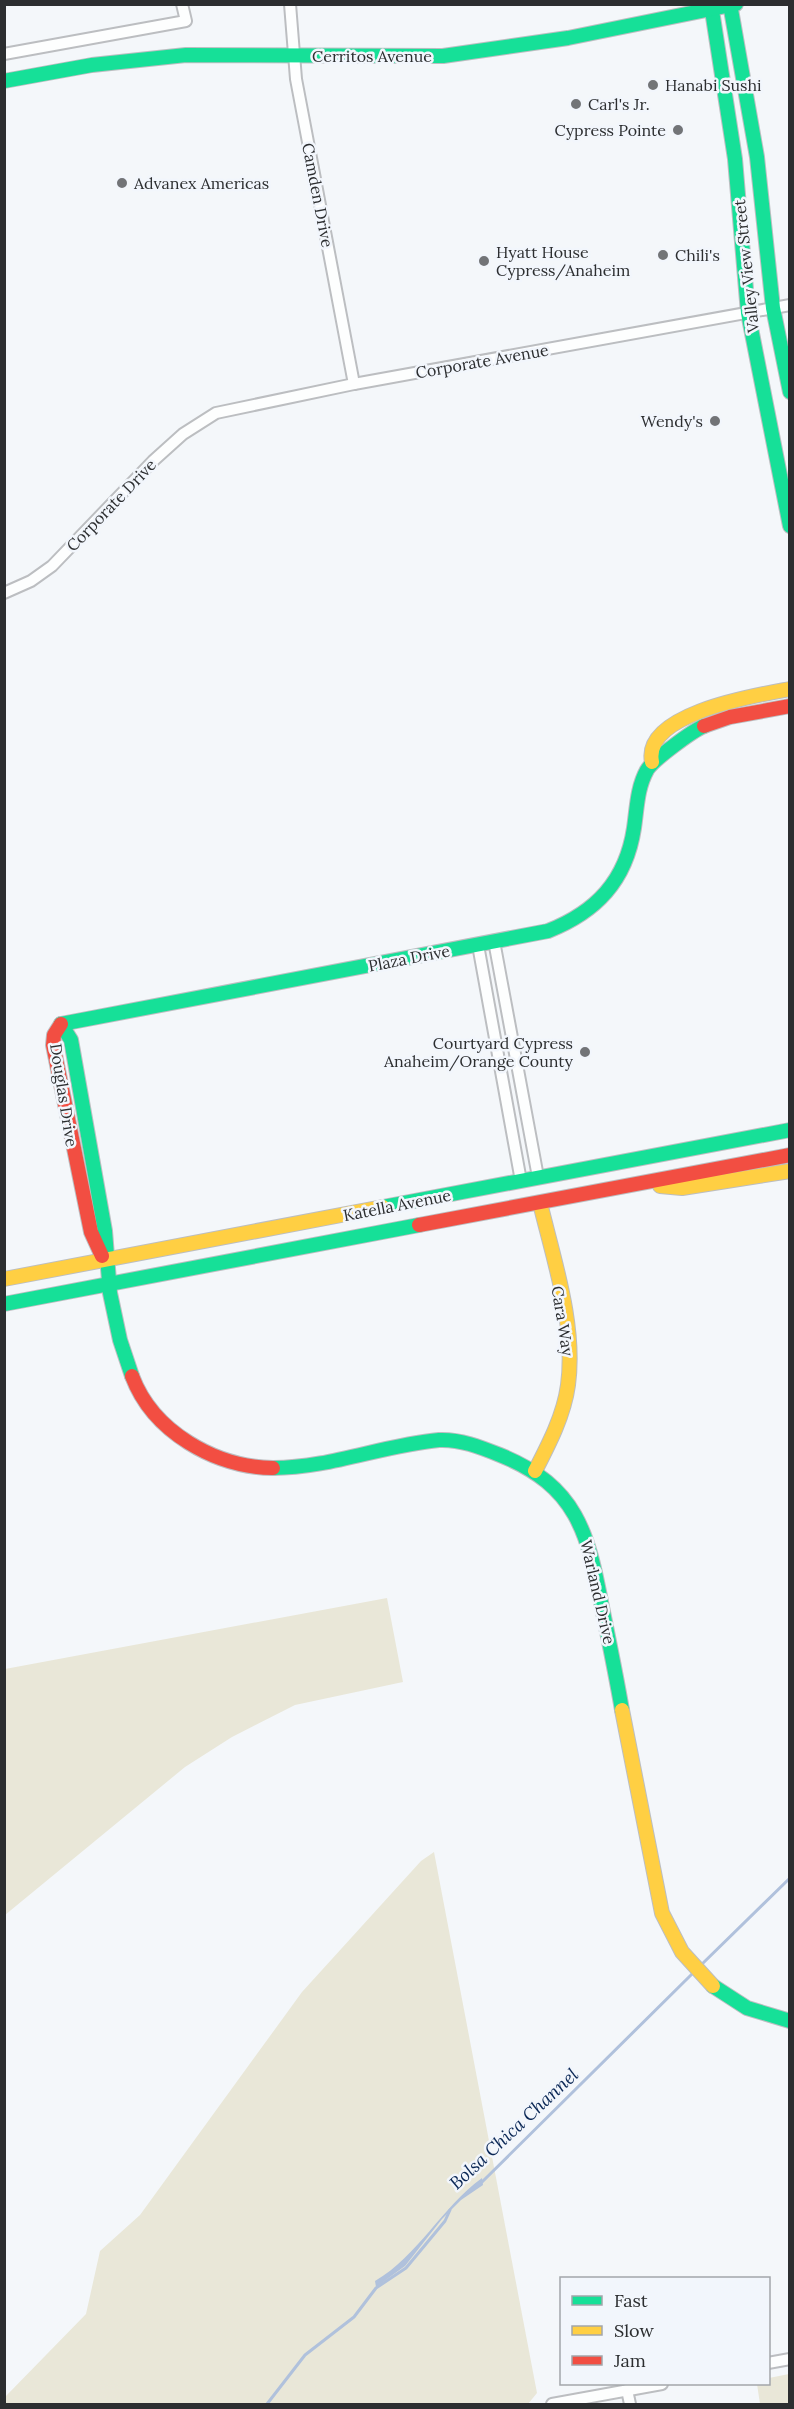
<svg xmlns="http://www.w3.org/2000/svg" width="794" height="2409" font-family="Lora,serif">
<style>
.green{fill:#e9e7d8}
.water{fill:#b0c1dc}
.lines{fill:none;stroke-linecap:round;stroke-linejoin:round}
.stream{stroke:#b0c1dc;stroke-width:3}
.street-casing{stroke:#bcbec1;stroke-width:14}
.fast-casing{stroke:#bcbec1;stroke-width:16}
.slow-casing{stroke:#bcbec1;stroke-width:16}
.jam-casing{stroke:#bcbec1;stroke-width:16}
.street{stroke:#fdfefe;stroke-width:10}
.fast{stroke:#16e098;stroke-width:14}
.slow{stroke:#ffcf43;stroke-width:14}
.jam{stroke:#f24e42;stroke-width:14}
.poi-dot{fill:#727477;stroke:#f2f6fc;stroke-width:2}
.labels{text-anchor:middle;stroke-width:5;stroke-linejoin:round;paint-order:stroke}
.street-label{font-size:16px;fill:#2c2e30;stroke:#f2f6fc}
.poi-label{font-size:16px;fill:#2c2e30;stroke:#f2f6fc;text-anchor:start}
.water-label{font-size:18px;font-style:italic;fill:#0a2755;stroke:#f2f6fc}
</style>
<rect width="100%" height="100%" fill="#f4f7fa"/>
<g class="green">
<polygon points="387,1598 403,1682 295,1705 232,1737 185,1767 5,1915 5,1669"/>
<polygon points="434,1852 537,2393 528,2404 5,2404 5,2397 86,2314 100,2251 140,2215 302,1992 421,1861"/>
<polygon points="789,2374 789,2404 760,2404 757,2384 768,2384 769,2378"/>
</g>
<path class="water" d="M482,2178L483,2185L461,2200L442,2219L405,2266L376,2287L375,2281C418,2256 441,2208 482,2178Z"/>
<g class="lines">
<g class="stream">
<polyline points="699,1967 790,1878"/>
<polyline points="482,2182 692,1974"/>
<polyline points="267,2404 305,2355 354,2317 376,2288 406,2268 445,2221 450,2210"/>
</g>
<defs>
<g id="street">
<polyline points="290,4 296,79 354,384"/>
<polyline points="4,54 186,21 182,4"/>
<polyline points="4,593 31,581 52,566 153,461 183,434 216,413 354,384 790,305"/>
<polyline points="494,941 538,1177"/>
<polyline points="478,945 521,1181"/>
<polyline points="768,2363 790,2359"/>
<polyline points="627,2390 630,2404"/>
<polyline points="552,2404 662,2384"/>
</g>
<g id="fast">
<polyline points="711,4 735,159 748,313 790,526"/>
<polyline points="730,4 757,157 773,308 790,392"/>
<polyline points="4,81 92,65 186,55 443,56 568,38 736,4"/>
<polyline points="61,1024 71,1040 105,1231 110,1293 120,1340 132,1376"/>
<path d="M61,1024L548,931C596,912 626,881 634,828C637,808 637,788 647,770C653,760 692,731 704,726"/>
<polyline points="383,1207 790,1130"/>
<polyline points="4,1304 419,1225"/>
<path d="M273,1468C330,1468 383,1445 439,1440C460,1439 480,1447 500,1455C577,1486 588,1533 602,1607C609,1641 616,1675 622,1710"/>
<polyline points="713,1986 747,2008 790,2021"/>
</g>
<g id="slow">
<path d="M652,762C642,713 758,695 790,689"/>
<polyline points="660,1186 682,1188 790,1171"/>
<polyline points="4,1279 383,1207"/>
<path d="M535,1471C549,1444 564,1415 568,1385C576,1325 554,1261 540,1203"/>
<polyline points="622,1710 662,1913 682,1952 713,1986"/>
</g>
<g id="jam">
<polyline points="704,726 730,717 790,706"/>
<polyline points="61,1024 54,1035 53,1045 91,1232 102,1256"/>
<polyline points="419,1225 790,1155"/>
<path d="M132,1376C153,1432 215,1467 273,1468"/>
</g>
</defs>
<use href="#street" class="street-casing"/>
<use href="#fast" class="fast-casing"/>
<use href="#slow" class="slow-casing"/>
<use href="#jam" class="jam-casing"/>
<use href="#street" class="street"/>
<use href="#fast" class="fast"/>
<use href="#slow" class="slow"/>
<use href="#jam" class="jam"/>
</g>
<g class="poi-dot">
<circle cx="653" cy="85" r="6"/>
<circle cx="576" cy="104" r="6"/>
<circle cx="678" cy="130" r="6"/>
<circle cx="122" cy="183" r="6"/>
<circle cx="663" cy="255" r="6"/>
<circle cx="484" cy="261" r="6"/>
<circle cx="715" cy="421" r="6"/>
<circle cx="585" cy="1052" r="6"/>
</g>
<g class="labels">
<g class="street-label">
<text x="372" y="62">Cerritos Avenue</text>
<text transform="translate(318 195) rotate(79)" y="6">Camden Drive</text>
<text transform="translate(746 266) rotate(-96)" y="6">Valley View Street</text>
<text transform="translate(482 361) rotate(-10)" y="6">Corporate Avenue</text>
<text transform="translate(111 505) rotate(-46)" y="6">Corporate Drive</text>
<text transform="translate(409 958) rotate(-11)" y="6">Plaza Drive</text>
<text transform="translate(64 1095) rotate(81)" y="6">Douglas Drive</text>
<text transform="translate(397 1205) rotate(-11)" y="6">Katella Avenue</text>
<text transform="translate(563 1321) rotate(81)" y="6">Cara Way</text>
<text transform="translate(598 1592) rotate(77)" y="6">Warland Drive</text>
</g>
<g class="poi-label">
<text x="665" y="91">Hanabi Sushi</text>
<text x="588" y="110">Carl's Jr.</text>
<text x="666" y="136" text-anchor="end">Cypress Pointe</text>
<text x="134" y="189">Advanex Americas</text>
<text x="496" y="258">Hyatt House<tspan x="496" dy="18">Cypress/Anaheim</tspan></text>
<text x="675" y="261">Chili's</text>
<text x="703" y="427" text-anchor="end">Wendy's</text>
<text x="573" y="1049" text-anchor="end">Courtyard Cypress<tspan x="573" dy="18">Anaheim/Orange County</tspan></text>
</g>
<g class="water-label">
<text transform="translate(514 2129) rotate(-43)" y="6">Bolsa Chica Channel</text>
</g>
</g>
<rect width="794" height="2409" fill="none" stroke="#2c2e30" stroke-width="12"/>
<rect x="560" y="2277" width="210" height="108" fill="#f2f6fc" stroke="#a3a6aa" stroke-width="1.5"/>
<rect x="572" y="2296" width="30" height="9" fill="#16e098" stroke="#a3a6aa" stroke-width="1.5"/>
<text x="614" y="2307" font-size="18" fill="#2c2e30">Fast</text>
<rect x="572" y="2326" width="30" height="9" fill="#ffcf43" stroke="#a3a6aa" stroke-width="1.5"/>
<text x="614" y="2337" font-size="18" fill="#2c2e30">Slow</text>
<rect x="572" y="2356" width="30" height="9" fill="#f24e42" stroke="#a3a6aa" stroke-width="1.5"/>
<text x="614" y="2367" font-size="18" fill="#2c2e30">Jam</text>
</svg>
